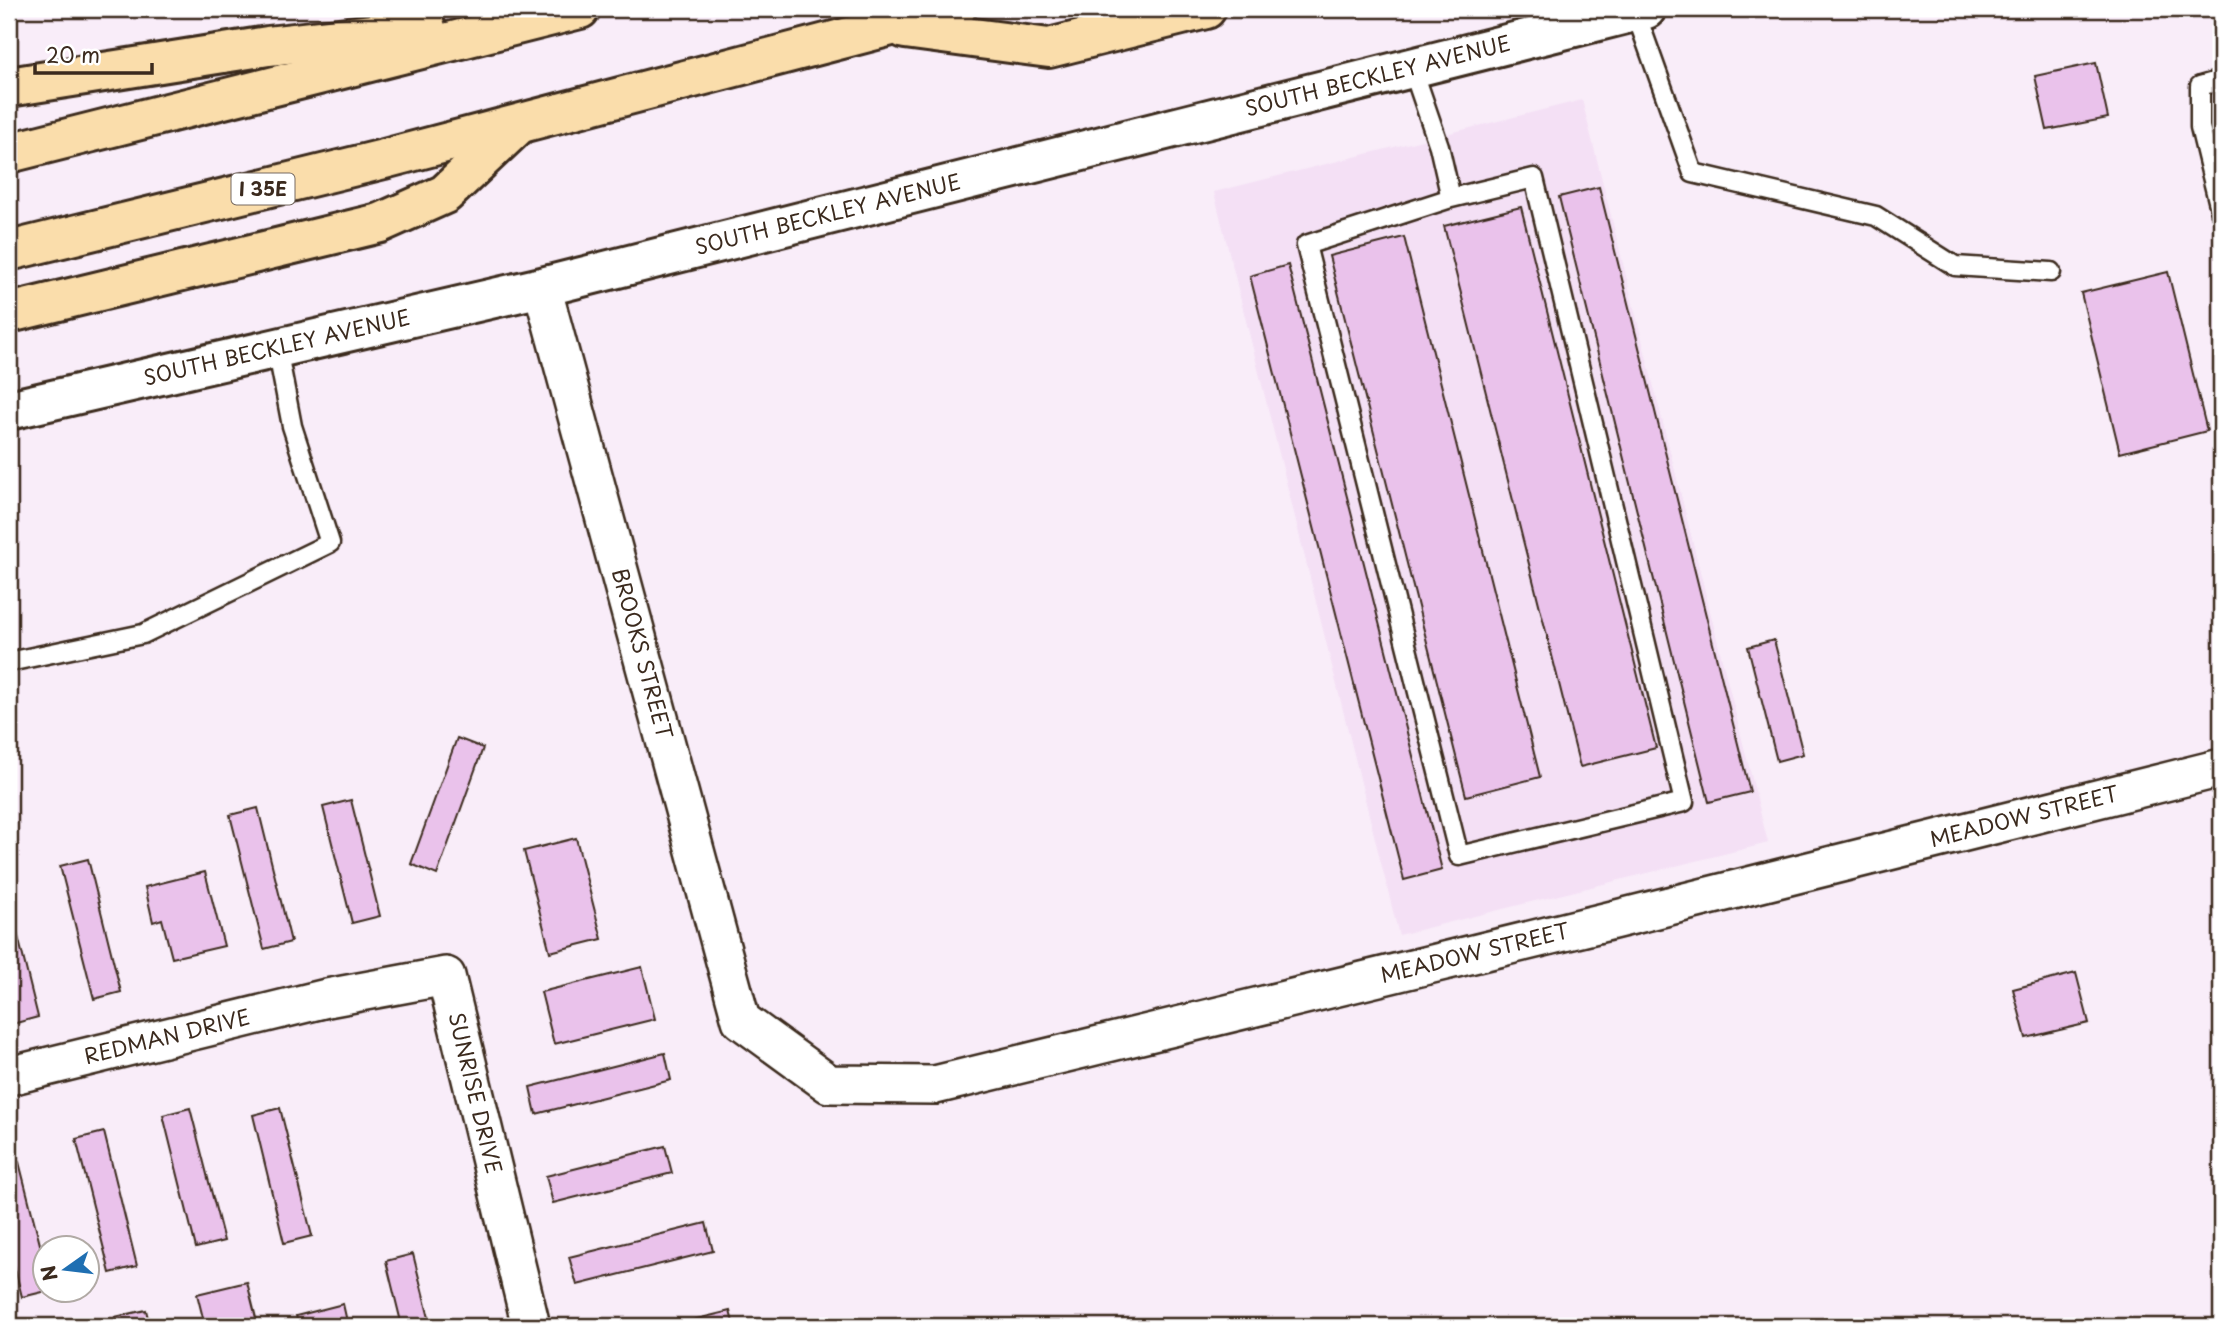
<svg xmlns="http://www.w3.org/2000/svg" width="2230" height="1335" font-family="'Playpen Sans',sans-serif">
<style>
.built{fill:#f4e0f5}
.building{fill:#eac2eb;stroke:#3b2a1e;stroke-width:2}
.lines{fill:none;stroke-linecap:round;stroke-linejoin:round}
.service-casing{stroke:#3b2a1e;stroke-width:23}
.minor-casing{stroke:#3b2a1e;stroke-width:42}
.secondary-casing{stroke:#3b2a1e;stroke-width:44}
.motorway-casing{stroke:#3b2a1e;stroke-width:44}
.service{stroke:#fff;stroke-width:18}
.minor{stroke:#fff;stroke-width:37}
.secondary{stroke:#fff;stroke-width:38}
.motorway{stroke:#faddab;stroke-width:38}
.labels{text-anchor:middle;stroke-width:6;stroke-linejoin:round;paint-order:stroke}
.shield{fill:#fff;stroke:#766a62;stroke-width:2}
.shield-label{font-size:19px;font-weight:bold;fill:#3b2a1e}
.street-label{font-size:21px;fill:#3b2a1e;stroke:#fff}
</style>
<rect width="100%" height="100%" fill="#f9edf9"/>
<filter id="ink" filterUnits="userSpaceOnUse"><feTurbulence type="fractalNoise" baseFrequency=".0143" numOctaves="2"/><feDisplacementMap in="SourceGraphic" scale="14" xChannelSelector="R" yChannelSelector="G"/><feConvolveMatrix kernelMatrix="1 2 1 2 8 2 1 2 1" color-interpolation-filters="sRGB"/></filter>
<g filter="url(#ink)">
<polygon class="built" points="1582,100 1768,843 1399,935 1214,192"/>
<g class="building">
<polygon points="2096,63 2108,118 2047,130 2035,76"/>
<polygon points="1599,187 1750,792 1709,802 1559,197"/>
<polygon points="1521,207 1656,748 1580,767 1444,226"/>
<polygon points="1404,237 1540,777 1466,796 1329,256"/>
<polygon points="1288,265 1442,870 1404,880 1250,276"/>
<polygon points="2168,272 2207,431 2120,453 2081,293"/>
<polygon points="1774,640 1803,754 1777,761 1748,647"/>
<polygon points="457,738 483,748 437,875 411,864"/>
<polygon points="351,800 380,916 352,923 323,807"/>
<polygon points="258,808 291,942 264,949 230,815"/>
<polygon points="576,838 602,939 550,952 524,851"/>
<polygon points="88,859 121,992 94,999 60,866"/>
<polygon points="205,872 224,946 172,958 162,919 153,922 145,887"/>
<polygon points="9,900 38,1017 9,1025"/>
<polygon points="642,967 655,1019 554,1044 541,992"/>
<polygon points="2076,973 2089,1023 2026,1038 2013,989"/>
<polygon points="665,1053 671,1080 536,1114 530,1087"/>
<polygon points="190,1108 224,1241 196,1248 163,1115"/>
<polygon points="280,1108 312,1236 284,1243 253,1115"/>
<polygon points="104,1132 137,1266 110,1273 76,1139"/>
<polygon points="665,1146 672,1173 553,1203 546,1176"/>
<polygon points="19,1162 46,1268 46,1290 51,1290 22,1297 9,1244 9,1165"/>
<polygon points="706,1223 713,1251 577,1285 569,1257"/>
<polygon points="413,1254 431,1326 402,1326 386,1261"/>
<polygon points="247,1282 258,1326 205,1326 197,1294"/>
<polygon points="343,1304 348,1326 299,1326 296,1316"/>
<polygon points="146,1310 150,1326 118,1326 115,1317"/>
<polygon points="730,1311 734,1326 668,1326"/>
</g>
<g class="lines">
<defs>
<g id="service">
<polyline points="1635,11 1693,173 1876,216 1955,266 2051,272"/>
<polyline points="1412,67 1439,146 1451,198 1534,178 1684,802 1459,856 1306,245 1451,198"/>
<polyline points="2221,80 2200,86 2200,127 2221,213"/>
<polyline points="9,662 143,634 330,543 292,426 277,348"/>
</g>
<g id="minor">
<path id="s1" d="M542,287L741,1020L829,1084L935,1085L1613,920L2221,768"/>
<path id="s2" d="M9,1076L327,998L446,976L531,1326"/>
</g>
<g id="secondary">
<path id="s3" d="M9,410L542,287L1646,9"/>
</g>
<g id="motorway">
<polyline points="905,29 1049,48 1206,9"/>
<polyline points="9,87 268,46 426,28"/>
<polyline points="9,153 580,9"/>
<polyline points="9,251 384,159 956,9"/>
<polyline points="9,313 380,223 445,194 516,127"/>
</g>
</defs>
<use href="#service" class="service-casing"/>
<use href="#minor" class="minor-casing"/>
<use href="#secondary" class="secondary-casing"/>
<use href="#motorway" class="motorway-casing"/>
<use href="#service" class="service"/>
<use href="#minor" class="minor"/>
<use href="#secondary" class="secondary"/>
<use href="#motorway" class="motorway"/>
</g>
</g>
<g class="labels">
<rect class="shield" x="231.5" y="173.5" width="63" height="31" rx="5"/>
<g class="shield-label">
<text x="263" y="196">I 35E</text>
</g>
<g class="street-label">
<text dy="7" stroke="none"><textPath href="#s3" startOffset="1409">SOUTH BECKLEY AVENUE</textPath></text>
<text dy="7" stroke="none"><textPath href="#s3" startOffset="842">SOUTH BECKLEY AVENUE</textPath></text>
<text dy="7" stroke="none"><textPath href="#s3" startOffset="275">SOUTH BECKLEY AVENUE</textPath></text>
<text dy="7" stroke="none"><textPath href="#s1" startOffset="380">BROOKS STREET</textPath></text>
<text dy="7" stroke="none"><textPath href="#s1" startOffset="2096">MEADOW STREET</textPath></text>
<text dy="7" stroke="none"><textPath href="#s1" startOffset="1530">MEADOW STREET</textPath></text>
<text dy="7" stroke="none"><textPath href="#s2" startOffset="163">REDMAN DRIVE</textPath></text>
<text dy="7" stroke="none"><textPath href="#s2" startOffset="569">SUNRISE DRIVE</textPath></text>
</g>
</g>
<rect width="2230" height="1335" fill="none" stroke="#fff" stroke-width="35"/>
<rect x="18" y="18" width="2195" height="1300" fill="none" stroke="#3b2a1e" stroke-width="2.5" filter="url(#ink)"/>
<g transform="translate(66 1269) rotate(256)"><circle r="33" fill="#ffffff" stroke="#b1aaa5" stroke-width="2"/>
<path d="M0-5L12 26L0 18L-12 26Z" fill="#1f6fb2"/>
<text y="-10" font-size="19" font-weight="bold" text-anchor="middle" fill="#3b2a1e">N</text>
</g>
<path d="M35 63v10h117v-10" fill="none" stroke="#3b2a1e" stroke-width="3.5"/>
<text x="46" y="63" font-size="21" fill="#3b2a1e" stroke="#ffffff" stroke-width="5" paint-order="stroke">20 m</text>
</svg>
